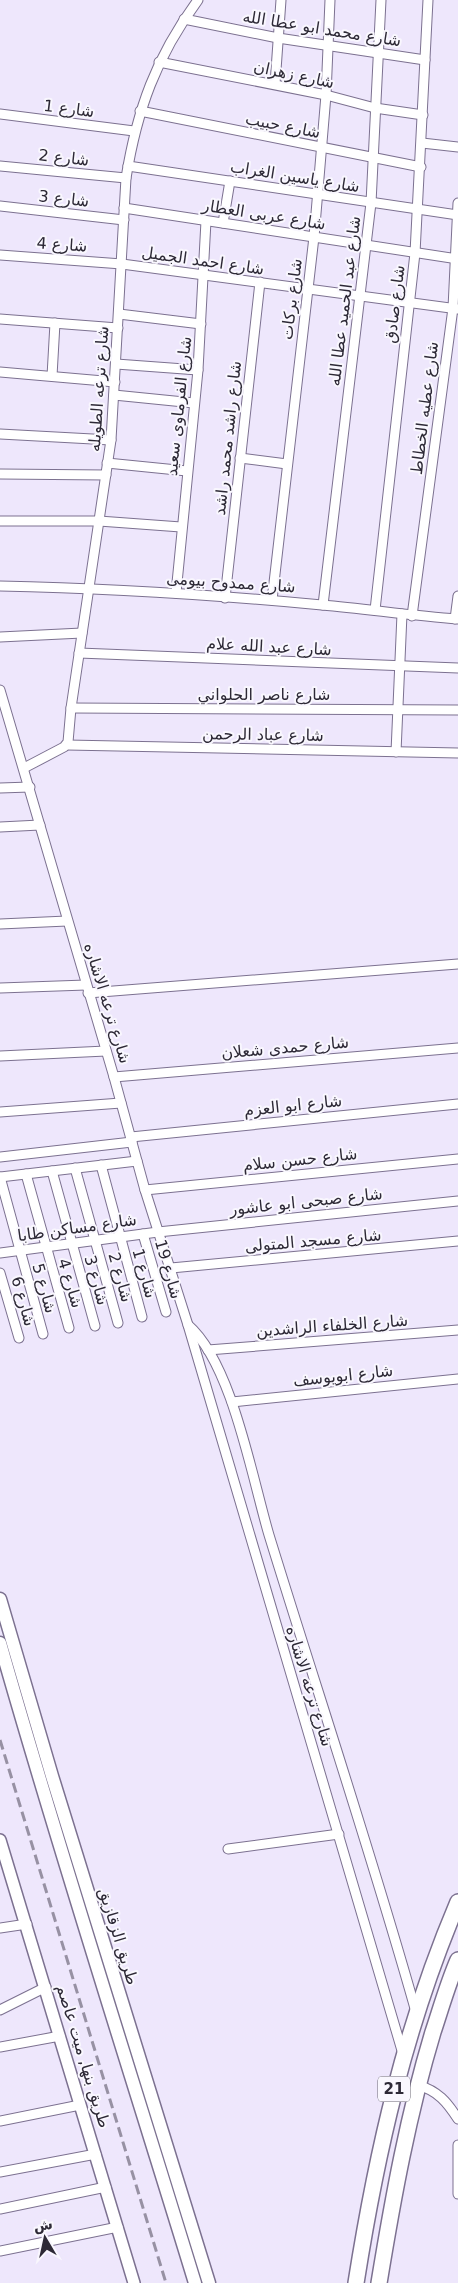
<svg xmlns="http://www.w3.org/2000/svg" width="458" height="2283" font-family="'DejaVu Sans',Cairo,sans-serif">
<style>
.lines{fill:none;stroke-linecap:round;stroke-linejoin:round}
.minor-casing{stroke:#7c7190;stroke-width:11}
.tertiary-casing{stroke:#7c7190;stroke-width:14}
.secondary-casing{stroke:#7c7190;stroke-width:15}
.trunk-casing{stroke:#7c7190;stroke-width:18}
.minor{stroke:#fff;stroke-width:9}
.tertiary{stroke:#fff;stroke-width:11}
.secondary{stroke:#fff;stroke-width:12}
.trunk{stroke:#fff;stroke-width:15}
.rail{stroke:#9791a3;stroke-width:3;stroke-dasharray:10 5;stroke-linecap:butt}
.labels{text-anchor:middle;stroke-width:4;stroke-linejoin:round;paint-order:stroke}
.shield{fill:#f9f7fe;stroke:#6a6772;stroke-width:1}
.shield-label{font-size:15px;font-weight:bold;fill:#2d2936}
.street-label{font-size:16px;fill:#2d2936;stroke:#f9f7fe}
</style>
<rect width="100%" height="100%" fill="#eee7fc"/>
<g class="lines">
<defs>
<g id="minor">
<polyline points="184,19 278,38 425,60"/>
<polyline points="159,62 326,95 375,108 423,115"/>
<polyline points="275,84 281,0"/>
<polyline points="140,111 421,167"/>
<polyline points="0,114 134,131"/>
<polyline points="422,143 458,147"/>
<polyline points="0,166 126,178"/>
<polyline points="128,166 458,215"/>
<polyline points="0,206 124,220"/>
<polyline points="124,208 458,259"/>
<polyline points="223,223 230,181"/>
<polyline points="0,255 122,264 458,309"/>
<polyline points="119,314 201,324"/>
<polyline points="0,319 118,328"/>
<polyline points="116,364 198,370"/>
<polyline points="0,372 115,382"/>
<polyline points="52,376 55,323"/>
<polyline points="114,395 194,403"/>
<polyline points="0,434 111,440"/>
<polyline points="240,458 287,464"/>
<polyline points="107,463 187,471"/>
<polyline points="0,474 106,475"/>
<polyline points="0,521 99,521 181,527"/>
<path d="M0,586C108,588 215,595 322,605C368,609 413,616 458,619"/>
<polyline points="176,593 198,370 206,221"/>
<polyline points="225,598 260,282"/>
<polyline points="272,600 314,237 326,95 330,0"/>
<polyline points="323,605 371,203 381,0"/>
<polyline points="375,610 415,253 428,0"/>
<polyline points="412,616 453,308 458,203"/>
<polyline points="455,619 458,596"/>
<polyline points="0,637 82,633"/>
<polyline points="79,653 458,668"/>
<polyline points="0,690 114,1077 145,1190 188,1325 403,2054"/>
<polyline points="71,708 458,710"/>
<polyline points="67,745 458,753"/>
<polyline points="396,752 402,614"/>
<path d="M24,768L64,747L68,742L71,708L111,440L126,178C137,110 156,57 198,0"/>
<polyline points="0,788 30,787"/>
<polyline points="0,827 40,825"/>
<polyline points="0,924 67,921"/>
<polyline points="0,988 86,985"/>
<polyline points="88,993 458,964"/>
<polyline points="0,1056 106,1051"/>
<polyline points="114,1077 458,1048"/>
<polyline points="0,1112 121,1103"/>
<polyline points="131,1137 458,1104"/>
<polyline points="0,1157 132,1142"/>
<polyline points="101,1165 142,1317"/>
<polyline points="75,1168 118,1323"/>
<polyline points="52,1171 95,1326"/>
<polyline points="26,1174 69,1328"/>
<polyline points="0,1177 43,1334"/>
<polyline points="0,1177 137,1161"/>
<polyline points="145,1190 458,1159"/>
<polyline points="143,1234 166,1312"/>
<polyline points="0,1253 158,1232 458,1201"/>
<polyline points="171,1268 458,1241"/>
<polyline points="0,1273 19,1338"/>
<path d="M188,1325C232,1363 252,1478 269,1535C318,1694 371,1852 416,2012"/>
<polyline points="208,1350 458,1330"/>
<polyline points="232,1402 458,1379"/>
<polyline points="228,1849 339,1834"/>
<polyline points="0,1928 27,1924"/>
<polyline points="0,2010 46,1987"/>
<polyline points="0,2047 60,2036"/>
<path d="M418,2085C438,2091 447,2102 458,2119"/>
<polyline points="0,2121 80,2105"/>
<polyline points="458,2145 458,2194"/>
<polyline points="0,2172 96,2154"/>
<polyline points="0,2209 106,2187"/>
<polyline points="0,2251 118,2227"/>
</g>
<polyline id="tertiary" points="0,1840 134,2283"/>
<g id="secondary">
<polyline points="0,1599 52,1776 209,2283"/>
<path d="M0,1643C61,1858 130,2070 195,2283"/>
</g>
<g id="trunk">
<path d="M356,2283C377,2150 405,2027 458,1902"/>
<path d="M379,2283C393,2198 408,2115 433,2032C441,2008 448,1983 458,1960"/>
</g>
</defs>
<use href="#minor" class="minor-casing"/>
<use href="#tertiary" class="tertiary-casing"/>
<use href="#secondary" class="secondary-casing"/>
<use href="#trunk" class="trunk-casing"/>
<use href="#minor" class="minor"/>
<use href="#tertiary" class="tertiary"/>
<use href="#secondary" class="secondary"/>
<use href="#trunk" class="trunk"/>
<polyline class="rail" points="0,1740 166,2283"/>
</g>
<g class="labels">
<rect class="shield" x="378" y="2076.5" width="32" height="25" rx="4"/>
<g class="shield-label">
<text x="394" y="2094">21</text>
</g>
<g class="street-label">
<text transform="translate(322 28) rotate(9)" y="6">شارع محمد ابو عطا الله</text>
<text transform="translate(294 74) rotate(12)" y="6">شارع زهران</text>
<text transform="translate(69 108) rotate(7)" y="6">شارع 1</text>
<text transform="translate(283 125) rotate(11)" y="6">شارع حبيب</text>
<text transform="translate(64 157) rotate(6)" y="6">شارع 2</text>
<text transform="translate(295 176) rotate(9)" y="6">شارع ياسين الغراب</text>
<text transform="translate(64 198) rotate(6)" y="6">شارع 3</text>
<text transform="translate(264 214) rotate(9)" y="6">شارع عربى العطار</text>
<text transform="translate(62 244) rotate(4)" y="6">شارع 4</text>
<text transform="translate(203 260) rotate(8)" y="6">شارع احمد الجميل</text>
<text transform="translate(291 299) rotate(-83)" y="6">شارع بركات</text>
<text transform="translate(344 301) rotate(-83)" y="6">شارع عبد الحميد عطا الله</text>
<text transform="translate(394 304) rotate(-83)" y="6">شارع صادق</text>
<text transform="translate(98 389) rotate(-86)" y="6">شارع ترعه الطويله</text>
<text transform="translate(178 406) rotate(-84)" y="6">شارع الفرماوى سعيد</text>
<text transform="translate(424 408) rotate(-83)" y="6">شارع عطيه الخطاط</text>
<text transform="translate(227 438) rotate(-84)" y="6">شارع راشد محمد راشد</text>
<text transform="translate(231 582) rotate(4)" y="6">شارع ممدوح بيومى</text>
<text transform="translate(269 646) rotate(3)" y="6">شارع عبد الله علام</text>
<text x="264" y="700">شارع ناصر الحلواني</text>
<text transform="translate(263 734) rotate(1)" y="6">شارع عباد الرحمن</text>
<text transform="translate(108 1003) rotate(73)" y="6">شارع ترعه الاشاره</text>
<text transform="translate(285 1047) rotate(-5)" y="6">شارع حمدى شعلان</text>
<text transform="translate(293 1105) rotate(-6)" y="6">شارع ابو العزم</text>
<text transform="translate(300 1159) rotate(-6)" y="6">شارع حسن سلام</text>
<text transform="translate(306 1201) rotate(-6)" y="6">شارع صبحى ابو عاشور</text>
<text transform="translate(77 1227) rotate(-8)" y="6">شارع مساكن طابا</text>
<text transform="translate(313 1240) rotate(-5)" y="6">شارع مسجد المتولى</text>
<text transform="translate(169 1269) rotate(74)" y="6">شارع 19</text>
<text transform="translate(145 1273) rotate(74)" y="6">شارع 1</text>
<text transform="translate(121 1277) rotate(74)" y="6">شارع 2</text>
<text transform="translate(97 1280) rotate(74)" y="6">شارع 3</text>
<text transform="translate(71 1283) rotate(73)" y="6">شارع 4</text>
<text transform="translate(45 1288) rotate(74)" y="6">شارع 5</text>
<text transform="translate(24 1301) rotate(74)" y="6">شارع 6</text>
<text transform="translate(332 1325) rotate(-4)" y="6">شارع الخلفاء الراشدين</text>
<text transform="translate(343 1375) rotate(-6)" y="6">شارع ابويوسف</text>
<text transform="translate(310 1686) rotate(73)" y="6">شارع ترعه الاشاره</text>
<text transform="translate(119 1936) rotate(73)" y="6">طريق الزقازيق</text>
<text transform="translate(84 2056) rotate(73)" y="6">طريق بنها, ميت عاصم</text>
</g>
</g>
<g transform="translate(45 2238) rotate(351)" stroke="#f9f7fe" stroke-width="4" paint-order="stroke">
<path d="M0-4L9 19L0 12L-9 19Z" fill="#2d2936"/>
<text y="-8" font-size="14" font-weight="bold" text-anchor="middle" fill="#2d2936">ش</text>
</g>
</svg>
